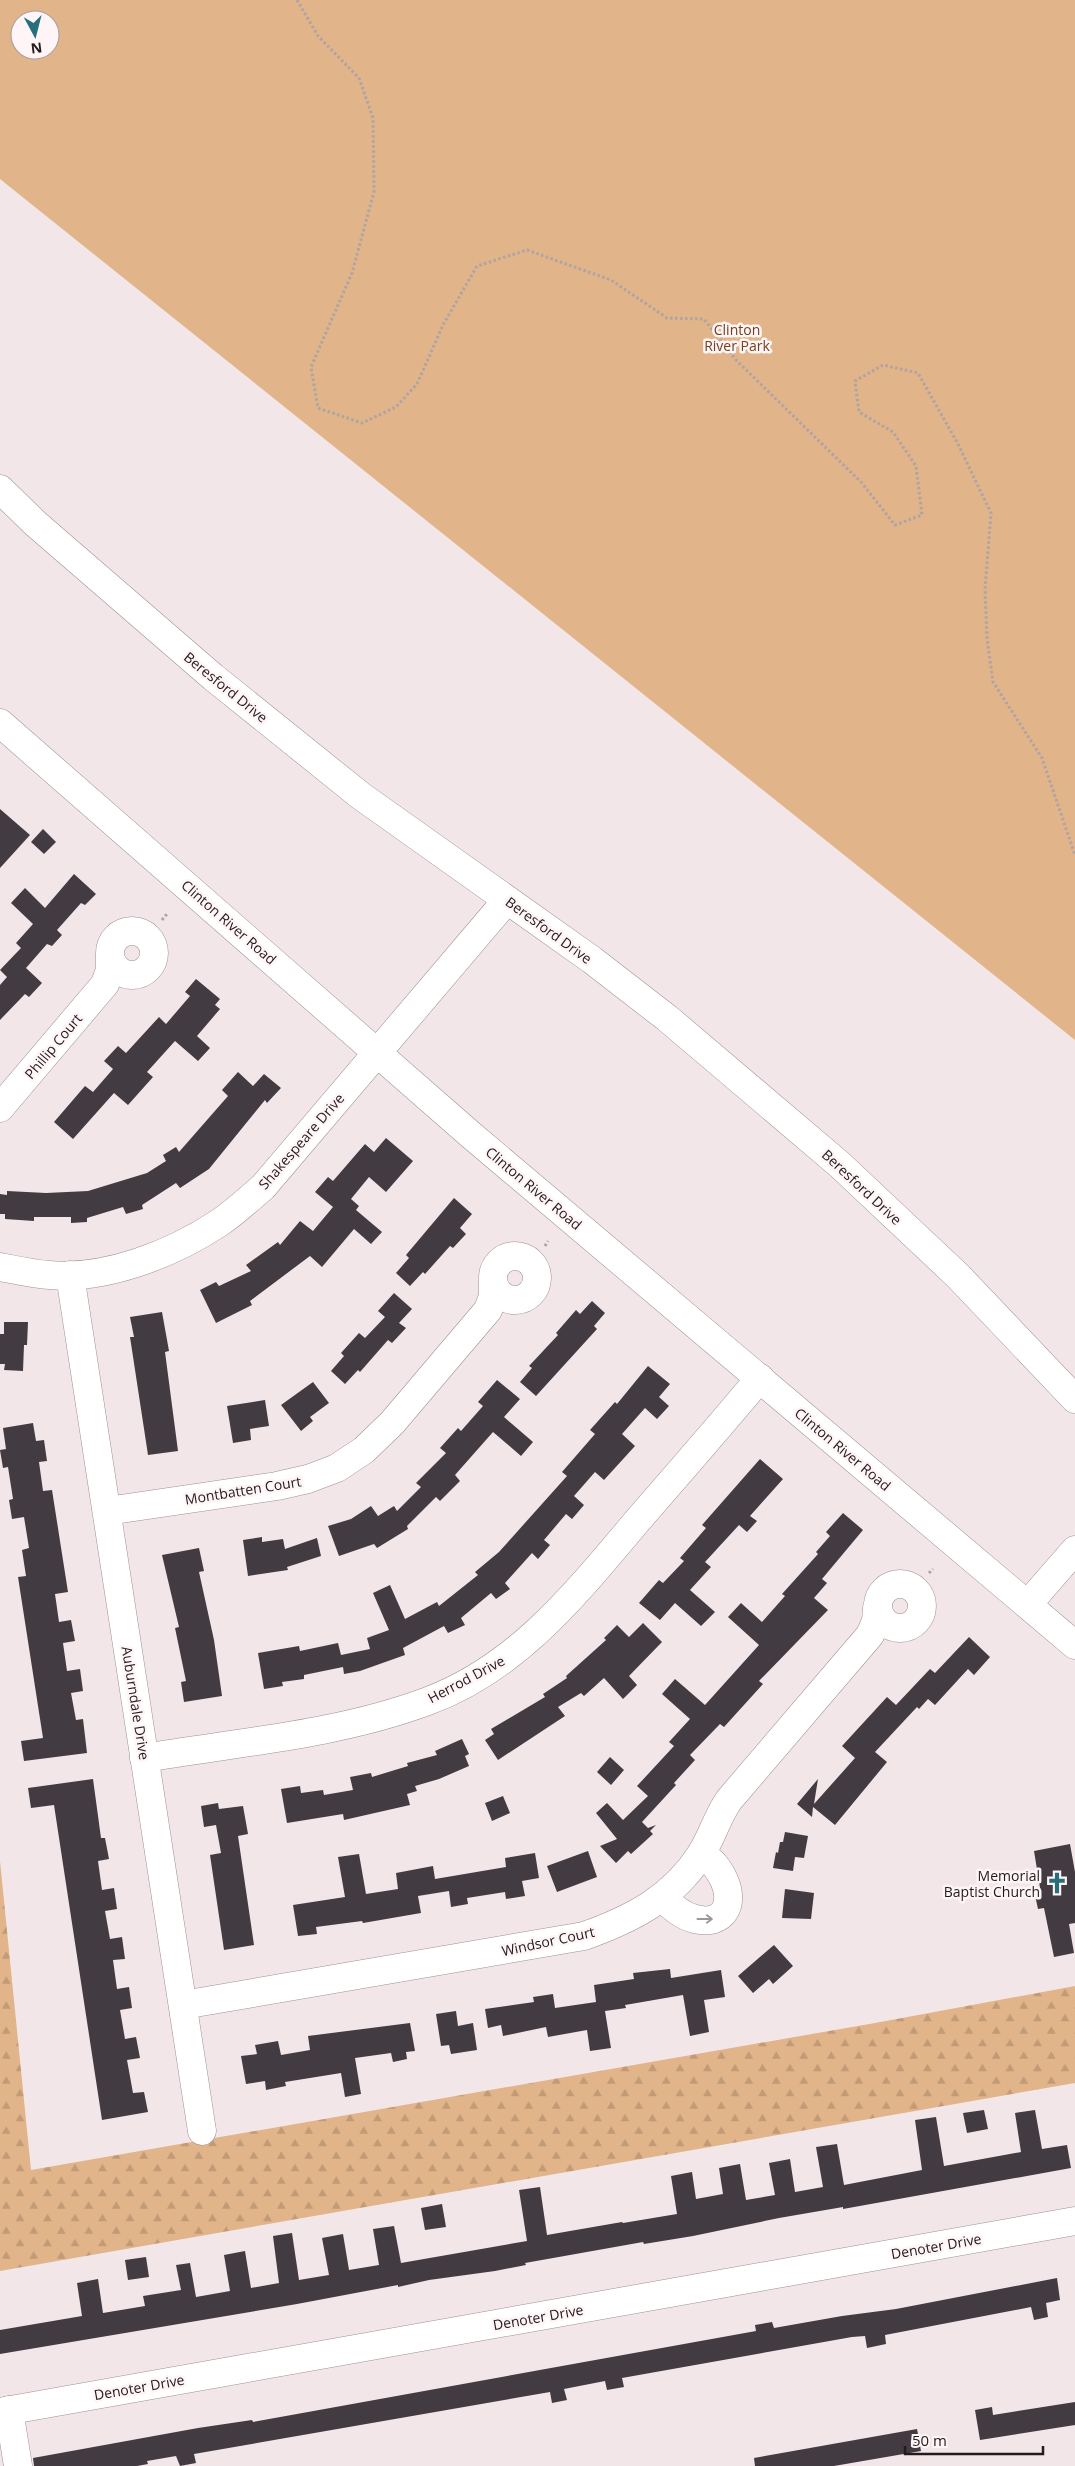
<svg xmlns="http://www.w3.org/2000/svg" width="1075" height="2466" viewBox="0 0 1075 2466" font-family="'Open Sans',sans-serif">
<style>
.forest{fill:url(#forest-firs)}
.green{fill:#e1b48a;fill-rule:evenodd}
.building{fill:#433b42}
.lines{fill:none;stroke-linecap:round;stroke-linejoin:round}
.minor-casing{stroke:#9d9193;stroke-width:29}
.path{stroke:#aea3a5;stroke-width:3;stroke-dasharray:2.5 2.5;stroke-linecap:butt}
.minor{stroke:#fff;stroke-width:28}
.oneway{stroke:#9b9899}
.labels{text-anchor:middle;dominant-baseline:central;stroke-width:5;stroke-linejoin:round;paint-order:stroke}
.park-label{font-size:14px;fill:#6c451d;stroke:#fff4f6}
.street-label{font-size:14px;fill:#201b1c;stroke:#fff4f6}
.poi-label{font-size:14px;fill:#201b1c;stroke:#fff4f6;text-anchor:end}
</style>
<defs>
<pattern id="forest-firs" width="22" height="20" patternUnits="userSpaceOnUse" patternTransform="scale(1.25)"><rect width="22" height="20" fill="#e1b48a"/><path d="M5 1l3.5 6h-7zM16 11l3.5 6h-7z" fill="#c19a76"/></pattern>
</defs>
<rect width="100%" height="100%" fill="#f3e6e8"/>
<path class="forest" d="M0,1861L31,2170L875,2023L1075,1986V2083L0,2271Z"/>
<path class="green" d="M0,0H1075V1040L0,179ZM20,20H50V50H20Z"/>
<g class="building">
<path d="M0,809L30,835L0,868Z"/>
<path d="M43,829L56,842L44,854L31,842Z"/>
<path d="M74,874L96,894L85,905L81,903L57,930L62,935L52,946L47,944L26,968L42,983L29,997L25,994L0,1020V985L7,977L0,970L21,948L16,943L33,924L11,903L25,888L45,908Z"/>
<path d="M196,979L220,999L215,1005L220,1009L197,1036L210,1048L198,1061L175,1041L147,1072L153,1077L128,1105L114,1093L73,1139L54,1122L85,1086L93,1092L113,1069L104,1061L118,1046L126,1053L159,1017L166,1024L190,996L185,992Z"/>
<path d="M238,1072L253,1086L264,1074L281,1088L267,1103L265,1100L209,1169L180,1188L176,1183L142,1205L143,1209L126,1214L123,1207L87,1218V1222L71,1223V1217H34V1221L5,1219V1214H0V1194L7,1195V1191L46,1193L88,1191L147,1173L166,1161L163,1155L176,1147L179,1152L228,1096L222,1090Z"/>
<path d="M386,1138L413,1161L386,1192L369,1177L351,1199L359,1206L356,1210L382,1232L371,1244L354,1229L322,1267L310,1256L250,1301L252,1305L216,1323L200,1290L216,1282L219,1286L251,1271L246,1265L278,1242L280,1245L300,1221L313,1231L333,1207L315,1192L328,1177L333,1181L365,1144L374,1152Z"/>
<path d="M454,1198L472,1214L460,1228L466,1234L453,1248L450,1246L425,1274L423,1272L410,1286L396,1273L409,1258L406,1255Z"/>
<path d="M394,1293L412,1309L399,1323L406,1328L392,1343L388,1340L360,1372L358,1370L345,1384L331,1371L344,1356L341,1353L359,1333L365,1338L385,1317L378,1311Z"/>
<path d="M592,1301L605,1313L594,1326L597,1329L536,1396L520,1382L532,1368L529,1366L558,1335L556,1333L576,1310L580,1314Z"/>
<path d="M162,1312L169,1351L165,1352L178,1451L148,1455L130,1337H134L130,1317Z"/>
<path d="M4,1322H28L27,1345H24L23,1371L4,1370L5,1364H0V1334H4Z"/>
<path d="M648,1366L670,1384L659,1397L669,1406L657,1419L645,1408L622,1434L635,1446L604,1480L595,1472L574,1496L584,1505L572,1519L566,1514L544,1540L550,1545L538,1559L532,1553L505,1583L510,1589L496,1599L491,1593L461,1618L465,1625L448,1633L444,1626L403,1648L405,1655L360,1671L344,1674L343,1667L304,1675V1679L282,1682L283,1686L264,1689L258,1653L299,1646L300,1651L338,1643L341,1655L370,1649L367,1638L389,1630L373,1593L390,1585L405,1619L437,1602L439,1606L478,1575L475,1572L499,1552L567,1476L562,1472L595,1434L590,1430L615,1402L617,1404Z"/>
<path d="M497,1380L520,1399L504,1417L533,1442L521,1456L493,1432L455,1475L460,1481L440,1501L436,1497L407,1526L408,1529L377,1548L374,1544L339,1556L328,1526L351,1519L371,1506L378,1516L394,1506L397,1511L421,1487L416,1483L446,1453L440,1448L458,1428L461,1431L483,1406L478,1402Z"/>
<path d="M313,1382L329,1403L310,1417L313,1421L301,1431L281,1405Z"/>
<path d="M265,1400L269,1426L250,1429L251,1440L233,1443L227,1406Z"/>
<path d="M33,1423L36,1441L44,1440L47,1461L39,1462L43,1491L52,1490L68,1592L55,1594L59,1622L71,1620L75,1641L63,1643L67,1671L80,1669L83,1691L71,1693L76,1720L83,1719L87,1753L24,1761L21,1741L43,1738L18,1577L26,1576L22,1550L29,1548L24,1517L12,1519L9,1500L13,1499L8,1467L3,1468L0,1450L6,1449L3,1428Z"/>
<path d="M760,1459L783,1479L750,1516L757,1521L747,1532L739,1525L705,1562L711,1567L690,1590L715,1612L701,1626L675,1603L660,1620L639,1603L659,1580L663,1583L684,1561L680,1558L706,1528L702,1525Z"/>
<path d="M843,1513L863,1530L822,1579L827,1583L814,1598L828,1610L759,1681L763,1684L724,1727L720,1724L690,1755L695,1760L674,1783L676,1785L642,1822L648,1828L656,1825L650,1831L653,1834L631,1854L628,1851L616,1863L600,1846L617,1839L596,1813L607,1803L623,1820L648,1796L637,1786L674,1746L669,1742L690,1719L662,1694L675,1679L705,1705L759,1645L728,1617L741,1603L762,1622L785,1596L782,1594L818,1554L816,1552L830,1536L826,1532Z"/>
<path d="M262,1537V1542L283,1539L285,1549L317,1538L321,1556L287,1567L288,1570L248,1576L243,1540Z"/>
<path d="M199,1548L204,1571L199,1572L214,1640L222,1696L184,1702L181,1682L186,1681L175,1628L179,1627L162,1555Z"/>
<path d="M643,1623L662,1642L629,1676L637,1685L623,1699L604,1678L584,1696L581,1693L558,1707L565,1716L498,1760L485,1740L494,1734L491,1729L545,1697L543,1694L567,1678L566,1676L606,1640L604,1638L617,1625L629,1637Z"/>
<path d="M969,1637L990,1657L974,1675L968,1669L935,1705L928,1699L919,1709L917,1707L875,1752L887,1762L835,1825L813,1807L812,1817L797,1804L818,1779L814,1804L855,1758L842,1746L887,1697L896,1705L930,1669L935,1673Z"/>
<path d="M462,1739L469,1754L465,1756L469,1766L439,1779L415,1786L417,1791L407,1794L410,1805L344,1820L343,1814L287,1823L281,1789L300,1786L301,1793L323,1790L324,1795L353,1790L350,1777L371,1773L372,1777L408,1766L407,1763L437,1755L435,1751Z"/>
<path d="M610,1757L624,1770L611,1785L597,1772Z"/>
<path d="M93,1779L101,1838H105L109,1859L98,1861L102,1890L114,1888L117,1909L105,1911L110,1939L122,1937L125,1959L113,1960L117,1989L129,1987L132,2008L120,2010L125,2039L136,2037L140,2058L127,2060L133,2093L144,2092L148,2112L102,2120L54,1805L31,1808L28,1788Z"/>
<path d="M503,1796L510,1813L492,1821L485,1803Z"/>
<path d="M218,1803L219,1809L243,1806L248,1834L238,1836L254,1945L224,1950L210,1855L221,1853L216,1825L204,1827L201,1806Z"/>
<path d="M785,1832L808,1836L804,1858L795,1857L793,1871L773,1868L776,1852L778,1853L780,1842H783Z"/>
<path d="M1070,1844L1075,1872V1923L1069,1924L1074,1953L1054,1957L1044,1908L1038,1909L1035,1895L1041,1894L1034,1851Z"/>
<path d="M588,1851L597,1877L557,1892L547,1866Z"/>
<path d="M535,1853L539,1878L522,1881L525,1896L506,1899L505,1892L467,1898L468,1904L451,1907L449,1891L418,1896L421,1913L363,1923L362,1921L316,1927L317,1934L298,1936L293,1905L345,1897L338,1857L359,1854L366,1894L398,1889L396,1873L433,1866L435,1879L506,1867L505,1858Z"/>
<path d="M785,1889L814,1893L811,1919L782,1918Z"/>
<path d="M774,1945L793,1966L773,1984L769,1979L753,1993L738,1976Z"/>
<path d="M670,1969L671,1978L721,1970L725,1997L704,2000L709,2032L690,2036L683,1995L625,2005L626,2008L605,2011L611,2048L590,2051L587,2030L548,2037L546,2027L503,2036L501,2025L488,2028L485,2009L534,2002L533,1997L553,1994L555,2008L596,2002L594,1985L634,1979L633,1973Z"/>
<path d="M456,2011L458,2026L473,2023L477,2050L451,2054L449,2045L441,2046L436,2014Z"/>
<path d="M410,2023L415,2051L406,2052L407,2059L393,2062L391,2053L355,2058L361,2094L345,2097L341,2073L285,2082L286,2086L266,2090L265,2081L246,2084L241,2056L257,2054L255,2045L278,2041L281,2055L310,2050L308,2036Z"/>
<path d="M984,2110L988,2129L967,2133L963,2113Z"/>
<path d="M1035,2110L1042,2149L1067,2145L1071,2168L843,2209V2207L779,2218L693,2236L644,2244L643,2242L525,2263L526,2265L495,2271L429,2280L398,2287V2285L297,2304L0,2354V2330L82,2316L77,2283L98,2279L103,2313L145,2306L143,2296L181,2290L176,2265L190,2263L196,2297L230,2291L224,2255L245,2251L251,2288L279,2283L273,2236L292,2233L299,2280L329,2275L322,2238L343,2234L349,2270L379,2265L373,2229L394,2226L401,2263L527,2241L519,2190L540,2187L547,2235L622,2222L623,2223L677,2214L671,2176L692,2172L696,2199L723,2194L719,2168L740,2164L746,2200L775,2195L769,2163L790,2159L795,2192L823,2187L816,2147L837,2144L844,2185L922,2170L915,2120L936,2117L944,2166L1021,2152L1015,2113Z"/>
<path d="M442,2204L446,2227L425,2230L421,2208Z"/>
<path d="M146,2257L149,2277L128,2280L125,2260Z"/>
<path d="M1057,2278L1060,2300L1046,2303L1048,2317L1034,2320L1031,2307L885,2335L886,2344L867,2348L865,2336L852,2337L622,2378L624,2387L607,2390L605,2381L564,2389L567,2400L552,2403L550,2392L194,2454L196,2463L180,2466L176,2456L147,2461L148,2464L137,2466H34L33,2458L198,2428L252,2420L253,2422L756,2331L755,2325L772,2322L774,2328L842,2316L896,2309Z"/>
<path d="M1075,2402V2425L980,2440L975,2410L992,2407L993,2415Z"/>
<path d="M917,2429L921,2451L834,2466H755L754,2458Z"/>
</g>
<g class="lines">
<g class="minor-casing">
<g id="minor">
<path d="M0,489L36,524L213,677L361,796L592,960L667,1018L839,1164L958,1276L1075,1399"/>
<path d="M0,723L471,1135L1075,1645"/>
<circle cx="132" cy="953" r="22"/>
<path d="M0,1108L105,984L110,970V957"/>
<circle cx="515" cy="1278" r="22"/>
<path d="M0,1267C16,1270 33,1274 49,1275C106,1280 172,1254 219,1223C234,1213 249,1199 263,1187L507,900"/>
<path d="M70,1275L202,2131"/>
<path d="M107,1511L277,1486L308,1479L337,1468L364,1450L392,1423L488,1310L493,1296V1283"/>
<circle cx="900" cy="1606" r="22"/>
<path d="M1028,1604L1075,1550"/>
<path d="M144,1758C239,1742 337,1735 428,1701C518,1668 578,1591 638,1520C679,1473 720,1426 760,1378"/>
<path d="M663,1898C672,1907 682,1916 695,1919C724,1926 735,1904 724,1880C718,1868 713,1861 701,1854"/>
<path d="M183,2005L584,1936C632,1919 673,1898 701,1854C712,1837 717,1817 729,1800L870,1635L876,1621L877,1608"/>
<path d="M9,2410L18,2466"/>
<path d="M0,2412L1075,2221"/>
</g>
</g>
<g class="path">
<path d="M297,0L318,36L359,78L373,118L374,192L352,273L311,367L318,408L362,423L396,407L417,384L443,325L477,266L527,250L611,280L667,318L704,319L737,361L861,482L895,525L922,515L916,466L893,432L859,412L855,381L883,365L918,373L958,444L991,513L985,589L987,638L993,682L1042,758L1075,855"/>
<path d="M162,920L167,914"/>
<path d="M545,1246L548,1241"/>
<path d="M929,1573L933,1569"/>
</g>
<use href="#minor" class="minor"/>
</g>
<defs><path id="oneway-shaft" d="M-6 0H5M1.5-3L5.5 0L1.5 3" fill="none" stroke-width="1.6" stroke-linecap="round" stroke-linejoin="round" transform="scale(1.25)"/></defs>
<use class="oneway" href="#oneway-shaft" transform="translate(705 1919)"/>
<defs>
<g id="church-bare" transform="scale(1.725)"><path d="M-1.2-6h2.4v3.5h3.3v2.4h-3.3V6h-2.4V-.1h-3.3v-2.4h3.3Z" fill="#276f7b" stroke="#fff4f6" stroke-width="2.5" paint-order="stroke"/></g>
</defs>
<g fill-rule="evenodd">
<use href="#church-bare" x="1057" y="1883"/>
</g>
<g class="labels">
<g class="park-label">
<text x="737" y="329">Clinton<tspan x="737" dy="16">River Park</tspan></text>
</g>
<g class="street-label">
<text transform="translate(226 687) rotate(39)">Beresford Drive</text>
<text transform="translate(229 922) rotate(41)">Clinton River Road</text>
<text transform="translate(549 930) rotate(36)">Beresford Drive</text>
<text transform="translate(53 1046) rotate(-50)">Phillip Court</text>
<text transform="translate(301 1141) rotate(-49)">Shakespeare Drive</text>
<text transform="translate(862 1187) rotate(43)">Beresford Drive</text>
<text transform="translate(534 1188) rotate(40)">Clinton River Road</text>
<text transform="translate(843 1449) rotate(40)">Clinton River Road</text>
<text transform="translate(243 1490) rotate(-9)">Montbatten Court</text>
<text transform="translate(466 1679) rotate(-28)">Herrod Drive</text>
<text transform="translate(136 1703) rotate(81)">Auburndale Drive</text>
<text transform="translate(548 1941) rotate(-12)">Windsor Court</text>
<text transform="translate(936 2246) rotate(-10)">Denoter Drive</text>
<text transform="translate(538 2317) rotate(-10)">Denoter Drive</text>
<text transform="translate(139 2387) rotate(-10)">Denoter Drive</text>
</g>
<g class="poi-label">
<text x="1040" y="1875">Memorial<tspan x="1040" dy="16">Baptist Church</tspan></text>
</g>
</g>
<g transform="translate(35 35) rotate(173)"><circle r="24" fill="#fff4f6" stroke="#a69d9f"/>
<path d="M0-4L9 19L0 12L-9 19Z" fill="#276f7b"/>
<text y="-8" font-size="14" font-weight="bold" text-anchor="middle" fill="#201b1c">N</text>
</g>
<path d="M905 2446v8h138v-8" fill="none" stroke="#201b1c" stroke-width="2.5"/>
<text x="912" y="2446" font-size="15" fill="#201b1c" stroke="#fff4f6" stroke-width="4" paint-order="stroke">50 m</text>
</svg>
